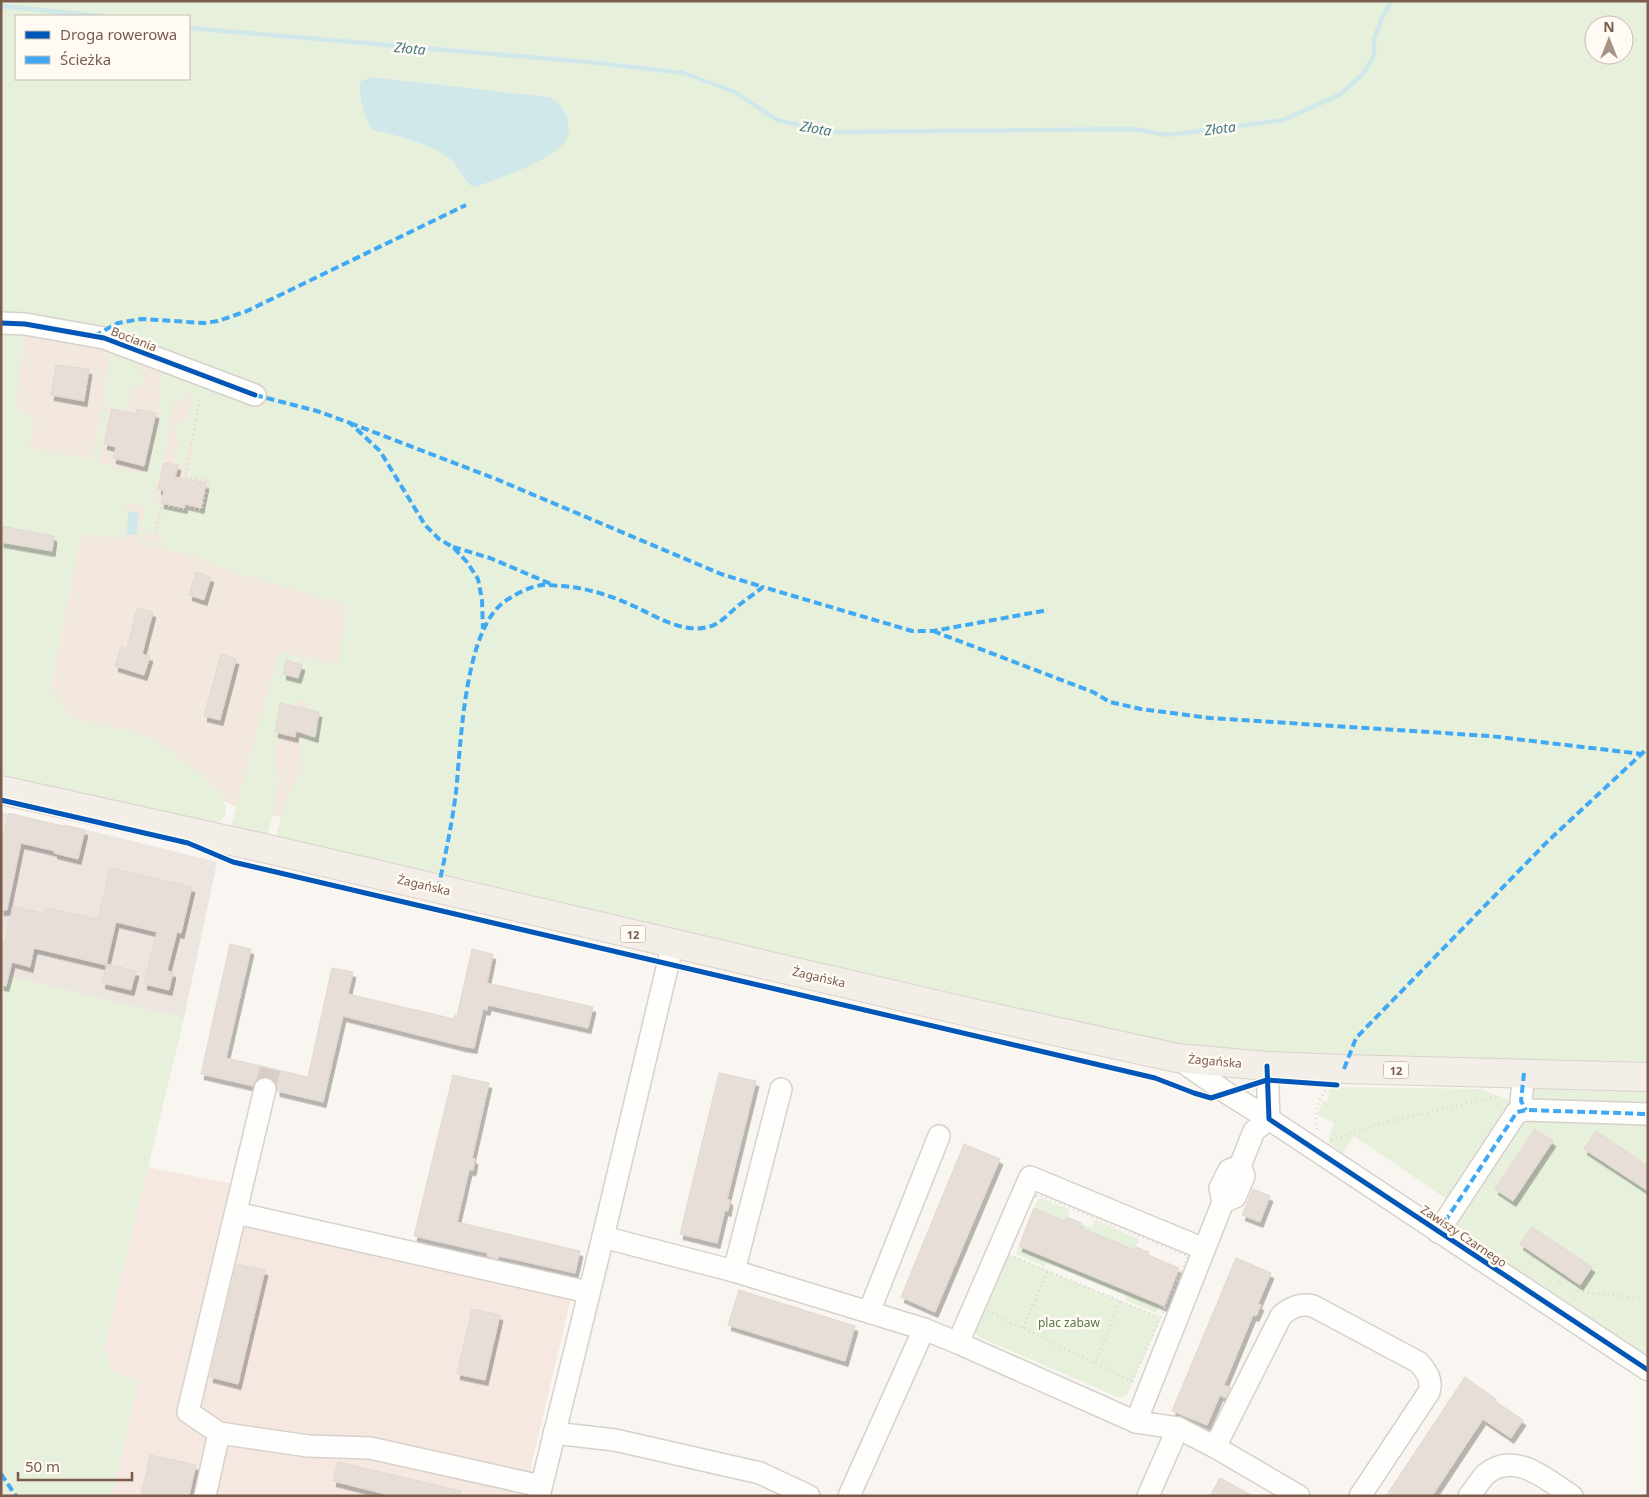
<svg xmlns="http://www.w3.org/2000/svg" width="1649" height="1497" viewBox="0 0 1649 1497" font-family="'Noto Sans',sans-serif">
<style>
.residential{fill:#f2e8de}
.commercial{fill:#f6e8e1}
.industrial{fill:#ede5e0}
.green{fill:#e7f0db;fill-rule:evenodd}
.water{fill:#d0e8ea}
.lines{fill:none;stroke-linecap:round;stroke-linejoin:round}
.stream{stroke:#d0e8ea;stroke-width:4.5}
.building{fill:#e6ded7;stroke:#e2d8d2;filter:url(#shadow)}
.minor-tunnel{stroke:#d9cfc7;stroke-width:21;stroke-dasharray:21 11;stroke-linecap:butt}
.minor-casing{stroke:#d7d1cb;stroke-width:24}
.major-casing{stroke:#dad1cc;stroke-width:30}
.path{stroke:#dcd5d0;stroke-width:2.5;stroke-dasharray:1 4;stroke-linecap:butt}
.minor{stroke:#fefefd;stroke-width:21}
.major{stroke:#f3eee8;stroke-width:28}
.quiet{stroke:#3fa9f5;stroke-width:4;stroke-dasharray:8 4;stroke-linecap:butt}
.cycleway-casing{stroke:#fffaf3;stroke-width:8}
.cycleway{stroke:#0057b8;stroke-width:5}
.labels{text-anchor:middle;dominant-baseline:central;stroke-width:5;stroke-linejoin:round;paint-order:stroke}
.shield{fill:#fffaf3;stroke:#a28b7f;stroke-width:1}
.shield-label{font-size:11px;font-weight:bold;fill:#7a5c4d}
.street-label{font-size:12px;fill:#7a5c4d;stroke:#fffaf3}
.park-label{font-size:12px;fill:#537a41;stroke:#fffaf3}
.water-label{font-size:14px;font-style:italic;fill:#437c86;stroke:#fffaf3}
</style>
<defs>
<filter id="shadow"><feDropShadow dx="3" dy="5.5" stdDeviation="0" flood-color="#0004"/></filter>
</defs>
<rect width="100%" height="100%" fill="#f9f5f0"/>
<path class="residential" d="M25,324L243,391L348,605L315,825L237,807L44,720L81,533L11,446Z"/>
<path class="commercial" d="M148,1167L233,1184L225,1222L571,1298L524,1496H112L139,1381L111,1371L105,1345Z"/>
<path class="industrial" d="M1,812L96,832L217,862L184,1018L1,975Z"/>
<g class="green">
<path d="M1,1H1391L1381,17L1373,38V55L1362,73L1338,94L1282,118L1167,133L1136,127L829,130L778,118L736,90L686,71L615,62L189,27V16H110L1,6Z"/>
<path d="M1394,1H1648V1063L1337,1057L1220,1051L1166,1044L481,883L325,848L275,841C281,816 289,791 303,768L300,750L302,738L305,735L315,737L319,712L309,710L310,703L298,700L297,707L280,704L275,732L279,733L275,753L278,783L273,815L266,839L230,830L279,652L338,665L347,605L205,563V559L137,541L146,507L125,502L123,509L129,511L125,539L81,534L50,689L70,715L81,721L134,732L152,738L182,760L218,790C223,797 227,808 225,817L218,823L187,820L1,774V542L52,550L54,536L1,526V326L24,333L16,407L33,419V429L28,449L93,459L101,410L109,412L98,463L146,474L160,412L157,411L161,392L158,391L161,380L165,376L141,361V357L1,317V7L90,16H16V79H189V30L580,63L683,75L735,94L776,121L829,134L1135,131L1166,137L1284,121L1339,97L1364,75L1375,56L1376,39L1383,19ZM1594,25H1624V55H1594ZM370,77L549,97L561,106L566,112L467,184C465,178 462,171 458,166C439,143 401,138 373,130L370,126L360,86L364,79ZM187,388L192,394L186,420L177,424L175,426V433L180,440L174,462L180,464L179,467L185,468L190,444H193L187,476L210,481L203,511L186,507L185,510L163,506L156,535L163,536L161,544L141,539L143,532L154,534L161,504L152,502L168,440L167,434L173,401L183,402Z"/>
<path d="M111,349C132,359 146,362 142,388L132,386L126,411L102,406Z"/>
<path d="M1,975L184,1018L105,1345L111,1371L139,1381L112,1496H1Z"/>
<path d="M1648,1083V1109L1530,1103L1528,1084Z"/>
<path d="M1334,1087L1480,1089L1517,1103L1451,1202L1354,1136L1340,1157L1337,1155L1340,1151L1329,1143V1137L1334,1123L1317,1115L1323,1101L1327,1102L1330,1095L1326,1093Z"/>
<path d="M1527,1120L1648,1121V1363L1453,1231L1451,1226L1477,1186Z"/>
<path d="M1038,1199H1043L1070,1210L1065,1221L1034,1208Z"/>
<path d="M1095,1220L1139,1239L1135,1250L1079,1227L1081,1223L1092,1228Z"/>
<path d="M1019,1246L1160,1304L1156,1313L1126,1300L1124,1295L1048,1263L1044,1266L1016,1254Z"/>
<path d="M1001,1251L1161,1318L1127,1394L1120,1398L981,1338L977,1335L974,1323Z"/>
</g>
<g class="water">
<path d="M370,77L549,97C559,103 568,111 568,124C569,128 569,135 567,139C555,160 497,179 475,187C465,186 460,166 450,159C429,142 399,137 373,130C365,122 357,91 361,81Z"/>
<path d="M129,511L139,513L136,535L126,534Z"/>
</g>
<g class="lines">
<g class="stream">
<path d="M1,6L100,16"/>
<path d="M189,28L599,63L684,73L735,92L777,120L829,132L1135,129L1167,135L1283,120L1339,95L1363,74L1374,55V39L1382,18L1392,1"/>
</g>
</g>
<g class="building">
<path d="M56,365L89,369L84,401L51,395Z"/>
<path d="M112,409L136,414L137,409L156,413L144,466L113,458L116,447L104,444Z"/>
<path d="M164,463L178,465L175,477L206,483L201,508L185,504L184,508L161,503L164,491L158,489Z"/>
<path d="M1,526L54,536L52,551L1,542Z"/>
<path d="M196,572L211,577L204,600L189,595Z"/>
<path d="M137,608L153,612L142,654L150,656L144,675L115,666L121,647L127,649Z"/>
<path d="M221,654L236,659L220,720L204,716Z"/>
<path d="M286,660L302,665L298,678L283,674Z"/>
<path d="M280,703L319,712L315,737L296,731L295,737L275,732Z"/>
<path d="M9,813L64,827V825L85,830L78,859L54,853L55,851L21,843L7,910H1V844Z"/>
<path d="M110,868L192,887L181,933L177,932L167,971L173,972L169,990L144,984L157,932L116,922L106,965L34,948L30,967L12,962L6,986L1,985V940L5,941L13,906L45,914L46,908L98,919Z"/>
<path d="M230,944L251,949L226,1058L308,1077L332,968L353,972L348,994L454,1019L455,1015L457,1016L472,949L493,954L487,983L593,1007L588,1028L488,1005L487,1010L483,1009L474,1048L462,1046L343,1016L323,1102L277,1091V1086L274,1080L267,1077H262L256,1080L253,1086L201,1074Z"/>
<path d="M107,964L136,971L131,990L102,983Z"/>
<path d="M719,1073L756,1081L727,1199L730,1200L728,1211L725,1210L717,1243L680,1234Z"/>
<path d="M453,1075L489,1083L472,1158L475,1159L473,1170H469L457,1222L580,1251L575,1273L499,1256L498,1259L487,1256L488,1253L414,1236Z"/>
<path d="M1535,1129L1553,1141L1513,1201L1495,1189Z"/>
<path d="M1596,1131L1648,1166V1191L1584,1149Z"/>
<path d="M964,1144L1000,1159L935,1312L901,1297Z"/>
<path d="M1253,1189L1270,1196L1260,1222L1242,1215Z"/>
<path d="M1034,1208L1065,1221L1067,1217L1081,1223L1079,1227L1135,1250L1136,1247L1149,1252L1148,1255L1179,1268L1164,1306L1019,1246Z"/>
<path d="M1532,1227L1592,1267L1580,1285L1520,1244Z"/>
<path d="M1236,1258L1271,1273L1258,1304L1261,1305L1256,1316L1253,1315L1224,1385L1231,1388L1226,1398L1220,1395L1207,1425L1172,1411Z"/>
<path d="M237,1264L265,1270L238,1384L210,1377Z"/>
<path d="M739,1290L855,1326L845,1361L728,1325Z"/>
<path d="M472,1309L500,1315L485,1380L457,1374Z"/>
<path d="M1465,1377L1496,1399L1495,1401L1523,1420L1511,1438L1483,1419L1432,1496H1386Z"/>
<path d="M150,1455L196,1465L189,1496H141Z"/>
<path d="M338,1462L461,1491L460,1496H393L333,1481Z"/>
<path d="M1220,1478L1253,1496H1210Z"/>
</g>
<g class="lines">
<path class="minor-tunnel" d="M265,1089L270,1069"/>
<g class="minor-casing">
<g id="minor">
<path d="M1,323L25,324L104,338L255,395"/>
<path d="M1177,1058L1227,1093L1269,1119L1254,1131L1240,1166L1244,1176L1235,1197L1223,1202"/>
<path d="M1267,1066L1269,1119L1648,1370"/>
<path d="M1524,1073L1521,1101L1526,1110"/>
<path d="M265,1089L188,1412L219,1433L308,1446L370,1448L541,1486"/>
<path d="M236,1213L588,1292"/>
<path d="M1438,1232L1517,1112L1526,1110L1648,1114"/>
<path d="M603,1237L734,1271L924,1329L958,1343"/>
<path d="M1204,1249L1030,1177L958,1343L1136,1422L1178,1428L1215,1447L1299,1496"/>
<path d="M734,1271L781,1089"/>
<path d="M869,1312L939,1136"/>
<path d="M1136,1422L1223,1202L1220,1188L1229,1170L1240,1166"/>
<path d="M554,1433L615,1440L760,1473L809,1496"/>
<path d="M1215,1447L1281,1316C1289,1308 1301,1303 1313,1306L1418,1362C1426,1370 1433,1380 1429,1392L1360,1496"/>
<path d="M205,1496L219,1433"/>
<path d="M539,1496L603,1237L673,943"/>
<path d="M849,1496L924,1329"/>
<path d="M1148,1496L1178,1428"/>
<path d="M1469,1496C1475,1489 1480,1480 1486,1474C1515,1450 1547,1480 1572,1496"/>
</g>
</g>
<g class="major-casing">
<path id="major" d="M1,790L268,849L968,1012L1177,1058L1267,1066L1344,1069L1648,1077"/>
</g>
<g class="path">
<path d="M155,533L162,505L185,510L186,506L202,510L209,481L185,477L200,399"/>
<path d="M1317,1129C1314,1115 1316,1101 1326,1090"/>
<path d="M1331,1140L1378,1124L1500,1096"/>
<path d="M1036,1196H1042L1188,1256L1132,1381L983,1309L1028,1204Z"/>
<path d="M1015,1257L1158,1317"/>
<path d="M1530,1263L1534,1256"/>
<path d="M1559,1282L1564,1276"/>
<path d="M1573,1291L1647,1299"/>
<path d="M1023,1328L1048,1270"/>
<path d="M1095,1363L1120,1301"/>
</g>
<use href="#minor" class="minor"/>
<use href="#major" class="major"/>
<g class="quiet">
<path d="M94,336L118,323L141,319L204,323L218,321L247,311L466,205"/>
<path d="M255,395L317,411L350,423L380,451L425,525L439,539L453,547L467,562L478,579L482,600L483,629"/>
<path d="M350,423L496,479L721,574L763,587"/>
<path d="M453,547L490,558L551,584"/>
<path d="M933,631L1093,692L1110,702L1141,709L1210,718L1490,736L1642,754"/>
<path d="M438,889C445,857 452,824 456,792C461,744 464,631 504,602C515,594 529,587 542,585C548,584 555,586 561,586C589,588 615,597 640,609C660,619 685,633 708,627C721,624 729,613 739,605C747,599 755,593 763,587L912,631H933L1048,610"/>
<path d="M1344,1069L1356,1038L1548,841L1648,748"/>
<path d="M1524,1073L1521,1101L1526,1110"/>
<path d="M1438,1232L1517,1112L1526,1110L1648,1114"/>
<path d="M1,1474L16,1496"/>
</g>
<g class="cycleway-casing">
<g id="cycleway">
<path d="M1,323L25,324L104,338L255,395"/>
<path d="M1,800L188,843L233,862L1155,1078L1194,1093L1211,1098L1267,1080L1337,1085"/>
<path d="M1267,1066L1269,1119L1648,1370"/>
</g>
</g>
<use href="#cycleway" class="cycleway"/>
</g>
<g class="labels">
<g class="shield">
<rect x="620.5" y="925.5" width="25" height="17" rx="4"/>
<rect x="1383.5" y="1061.5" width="25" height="17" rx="4"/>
</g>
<g class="shield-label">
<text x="633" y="934">12</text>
<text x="1396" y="1070">12</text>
</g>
<g class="street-label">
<text transform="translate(134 339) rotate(21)">Bociania</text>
<text transform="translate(424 885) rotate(13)">Żagańska</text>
<text transform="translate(819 977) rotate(13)">Żagańska</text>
<text transform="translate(1215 1061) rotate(5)">Żagańska</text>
<text transform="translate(1464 1236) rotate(34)">Zawiszy Czarnego</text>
</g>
<g class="park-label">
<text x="1069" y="1322">plac zabaw</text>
</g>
<g class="water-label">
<text transform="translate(410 48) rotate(5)">Złota</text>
<text transform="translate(816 128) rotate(10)">Złota</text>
<text transform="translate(1220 128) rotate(-7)">Złota</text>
</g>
</g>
<rect width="1649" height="1497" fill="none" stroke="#7a5c4d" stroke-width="5"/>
<rect x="15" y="15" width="175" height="65" fill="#fffaf3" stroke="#cabbb1"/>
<rect x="25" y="31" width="25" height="8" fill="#0057b8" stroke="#cabbb1"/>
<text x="60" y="40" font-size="15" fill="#7a5c4d">Droga rowerowa</text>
<rect x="25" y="56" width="25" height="8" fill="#3fa9f5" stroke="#cabbb1"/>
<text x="60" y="65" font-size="15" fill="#7a5c4d">Ścieżka</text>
<g transform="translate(1609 40)"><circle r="24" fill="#fffaf3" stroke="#cabbb1"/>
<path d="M0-4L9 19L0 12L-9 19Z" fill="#a69286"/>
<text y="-8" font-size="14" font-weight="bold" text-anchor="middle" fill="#7a5c4d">N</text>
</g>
<path d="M18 1472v8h114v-8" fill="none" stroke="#7a5c4d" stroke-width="2.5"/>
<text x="25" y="1472" font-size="15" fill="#7a5c4d" stroke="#fffaf3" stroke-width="4" paint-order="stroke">50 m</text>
</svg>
